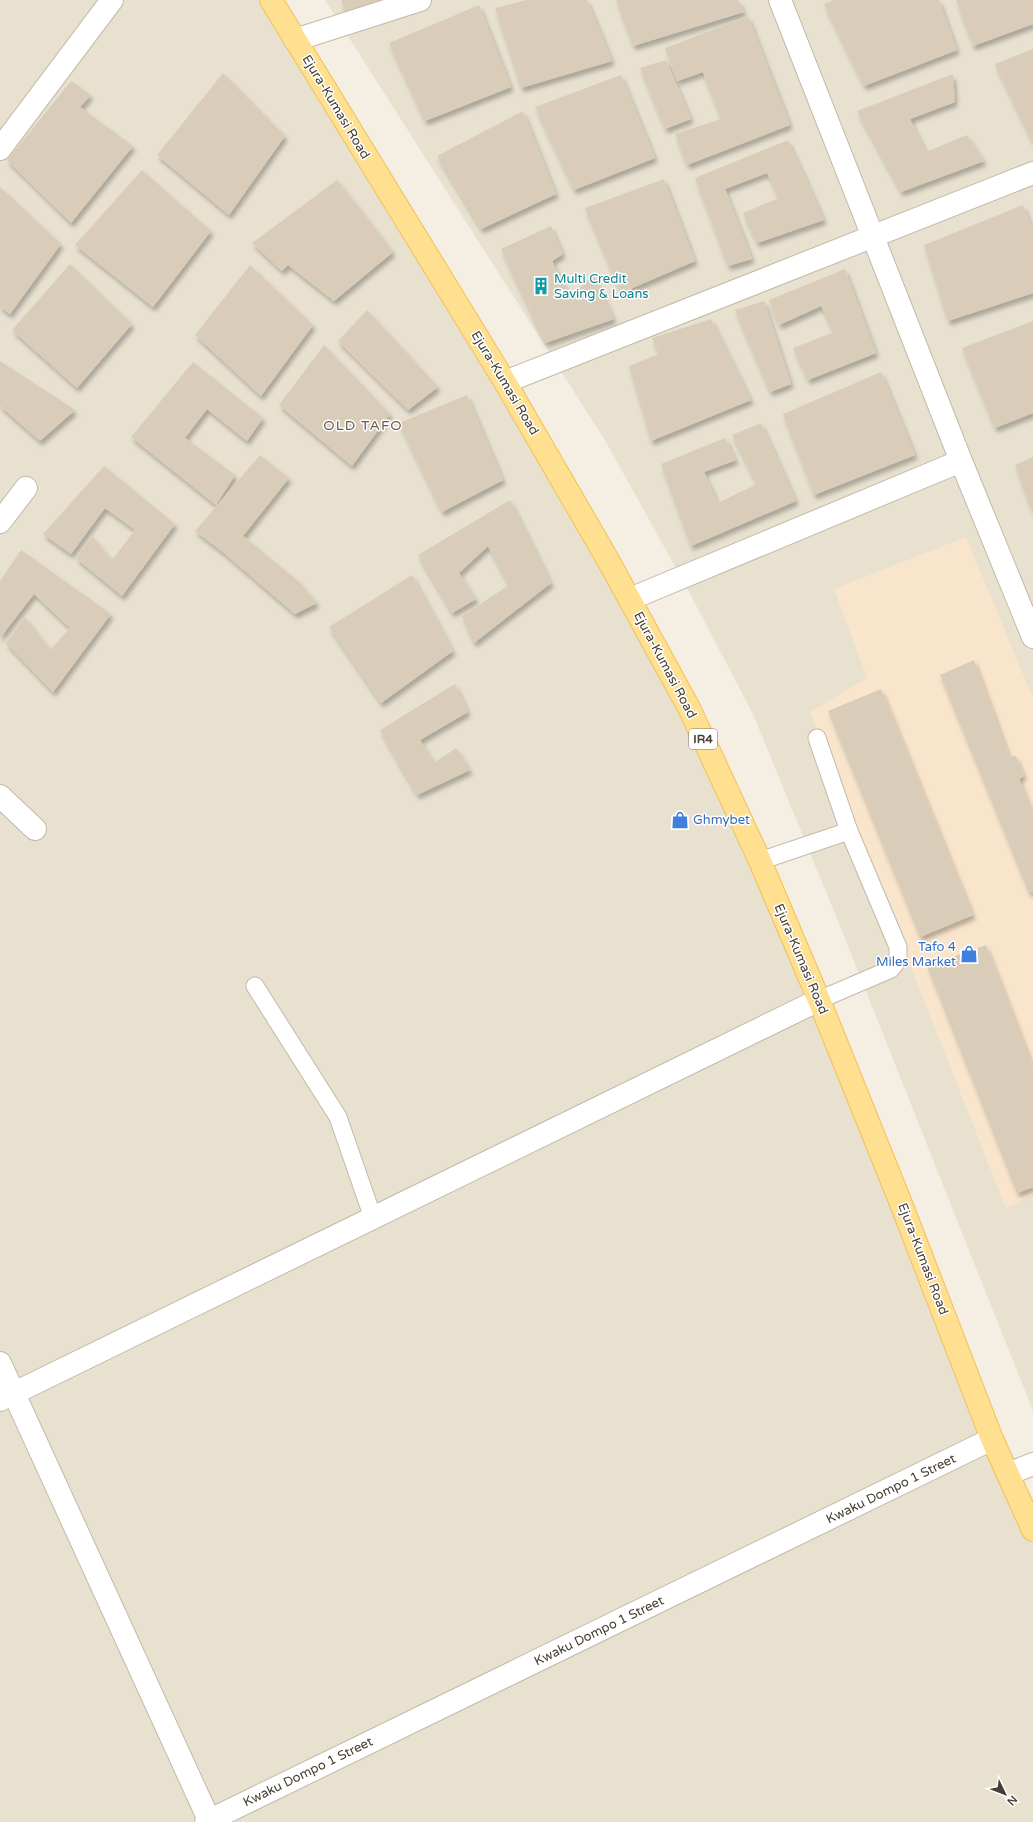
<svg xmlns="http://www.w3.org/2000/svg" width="1033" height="1822" viewBox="0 0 1033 1822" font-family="'Varela Round',sans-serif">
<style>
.residential{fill:#e8e1d0}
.commercial{fill:#f9e5cb}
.building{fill:#d9cdba;filter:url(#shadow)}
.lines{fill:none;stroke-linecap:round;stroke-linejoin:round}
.lane-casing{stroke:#c3b9a7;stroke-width:19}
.street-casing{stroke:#c3b9a7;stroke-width:24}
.primary-casing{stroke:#f1c154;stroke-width:24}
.lane{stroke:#fff;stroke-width:17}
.street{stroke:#fff;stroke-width:22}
.primary{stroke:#ffdf90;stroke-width:22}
.labels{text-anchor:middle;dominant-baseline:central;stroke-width:3;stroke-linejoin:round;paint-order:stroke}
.shield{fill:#fff;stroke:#7e7870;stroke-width:1}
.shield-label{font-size:12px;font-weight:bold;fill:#463e32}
.street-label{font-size:13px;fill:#463e32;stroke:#fff}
.culture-label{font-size:13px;fill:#0d838f;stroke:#fff;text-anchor:start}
.shop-label{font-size:13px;fill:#366cbe;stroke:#fff;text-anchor:start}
.neighbourhood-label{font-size:14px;letter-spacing:1px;fill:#6a5c48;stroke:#fff}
</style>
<defs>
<filter id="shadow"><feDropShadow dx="2.5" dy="4.5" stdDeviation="2" flood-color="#0004"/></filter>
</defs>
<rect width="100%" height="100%" fill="#f4eee3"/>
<g class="residential">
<path d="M0,0H260L655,633L1033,1523V1822H0Z"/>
<path d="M325,0H1033V1411L840,926L753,714L687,588L606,442Z"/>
</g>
<path class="commercial" d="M966,537L1033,698V1195L1006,1208L810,712L867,678L834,589Z"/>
<g class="building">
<path d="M341,0H383L347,16Z"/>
<path d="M526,0H587L612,61L521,88L495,8Z"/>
<path d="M616,0H738L744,12L633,46Z"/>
<path d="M834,0H939L957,50L864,86L824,4Z"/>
<path d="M956,0H1033V24L973,46Z"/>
<path d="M479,5L511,87L425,121L389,43Z"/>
<path d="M748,16L790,125L687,165L675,134L721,119L703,72L677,81L665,48Z"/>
<path d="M1033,49V143L995,64Z"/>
<path d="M666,60L691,119L665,129L640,68Z"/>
<path d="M223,73L285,136L229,215L157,155Z"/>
<path d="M953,74L955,102L910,119L926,152L967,135L984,161L901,192L857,111Z"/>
<path d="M621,75L655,158L574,190L535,107Z"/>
<path d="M71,81L91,95L80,107L133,146L71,223L7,160Z"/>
<path d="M523,111L556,194L481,229L437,156Z"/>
<path d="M788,140L824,220L757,243L743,213L779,198L767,173L725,189L752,259L728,266L695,178Z"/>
<path d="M142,170L211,231L153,307L75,245Z"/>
<path d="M664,179L695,261L621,293L585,208Z"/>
<path d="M337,180L393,252L334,301L288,265L282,271L252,243Z"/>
<path d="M0,187L61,244L10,314L0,307Z"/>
<path d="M1023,205L1033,230V293L948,321L924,245Z"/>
<path d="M551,226L563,254L552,261L570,297L593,275L614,319L545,343L501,249Z"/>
<path d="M70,264L132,324L77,388L12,330Z"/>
<path d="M250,265L313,325L261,396L195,335Z"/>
<path d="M845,269L876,353L808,380L793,348L834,332L821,306L779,325L769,300Z"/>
<path d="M764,301L791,384L770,392L735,310Z"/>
<path d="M367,310L438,387L408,410L338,341Z"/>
<path d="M711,319L751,400L651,441L629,366L659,354L652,338Z"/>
<path d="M1033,321V413L995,428L962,348Z"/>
<path d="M324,345L390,414L352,466L279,405Z"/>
<path d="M0,361L75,410L40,441L0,406Z"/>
<path d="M193,362L263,418L247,441L207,409L185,438L235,475L216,505L131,437Z"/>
<path d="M881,372L915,455L814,495L783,414Z"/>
<path d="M467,395L503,480L442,512L399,423Z"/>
<path d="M761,423L796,501L691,546L661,464L725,438L736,460L704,472L718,503L757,484L732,435Z"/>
<path d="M260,455L289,478L243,536L298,581L317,603L295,614L224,553L195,531Z"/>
<path d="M1033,457V514L1015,465Z"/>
<path d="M104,466L175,524L122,596L76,558L92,536L112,560L135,530L105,508L71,554L43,534Z"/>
<path d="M510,500L551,583L474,643L462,616L509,585L488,546L459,573L476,599L452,613L418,555Z"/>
<path d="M21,550L111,614L53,692L6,643L25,617L50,650L70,628L34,594L0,638V581Z"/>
<path d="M412,575L453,651L381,703L329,627Z"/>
<path d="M974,660L1009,756H1016L1024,776L1019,779L1033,814V891L1029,893L940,675Z"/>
<path d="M455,684L468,712L420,740L434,763L456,748L470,770L417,795L380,730Z"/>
<path d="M881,689L973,915L920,937L828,711Z"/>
<path d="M986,945L1033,1067V1187L1017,1193L927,966Z"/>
</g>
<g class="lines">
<g class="lane-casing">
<g id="lane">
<path d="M817,738L849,831L898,947V960L891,969L819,1000"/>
<path d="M760,861L849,831"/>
<path d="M255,986L338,1117L373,1218"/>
</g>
</g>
<g class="street-casing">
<g id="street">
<path d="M780,0L961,461L1033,637"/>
<path d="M295,40L420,0"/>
<path d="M0,149L112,0"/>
<path d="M505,382L1033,173"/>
<path d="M0,522L26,488"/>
<path d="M630,599L961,461"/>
<path d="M0,796L35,829"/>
<path d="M0,1363L210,1822"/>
<path d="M0,1400L819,1000"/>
<path d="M1008,1474L1033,1464"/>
<path d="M206,1822L992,1439"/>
</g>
</g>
<g class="primary-casing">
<path id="primary" d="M271,0L505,382L608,560L689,708L760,861L819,1000L900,1201L992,1439L1033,1530"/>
</g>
<use href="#lane" class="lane"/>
<use href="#street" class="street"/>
<use href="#primary" class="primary"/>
</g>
<defs>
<g id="building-bare" transform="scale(1.38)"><path d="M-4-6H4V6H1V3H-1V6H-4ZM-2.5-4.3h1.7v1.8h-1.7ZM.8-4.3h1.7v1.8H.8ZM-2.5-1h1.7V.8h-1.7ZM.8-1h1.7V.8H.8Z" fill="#0f9aa8" stroke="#fff" stroke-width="2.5" paint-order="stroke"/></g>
<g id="shop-bare" transform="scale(1.38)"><path d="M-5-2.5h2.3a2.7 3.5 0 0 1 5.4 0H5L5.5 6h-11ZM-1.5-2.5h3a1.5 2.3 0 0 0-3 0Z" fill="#3f7fe0" stroke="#fff" stroke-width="2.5" paint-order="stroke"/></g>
</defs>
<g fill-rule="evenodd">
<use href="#building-bare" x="541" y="286"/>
<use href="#shop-bare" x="680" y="820"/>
<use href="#shop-bare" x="969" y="954"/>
</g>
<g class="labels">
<rect class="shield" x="689" y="729" width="28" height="20" rx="3"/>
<g class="shield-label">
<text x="703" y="739">IR4</text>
</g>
<g class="street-label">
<text transform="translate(336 107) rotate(59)">Ejura-Kumasi Road</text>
<text transform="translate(505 383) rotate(59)">Ejura-Kumasi Road</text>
<text transform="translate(665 665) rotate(62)">Ejura-Kumasi Road</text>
<text transform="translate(801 959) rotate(67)">Ejura-Kumasi Road</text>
<text transform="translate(923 1259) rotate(69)">Ejura-Kumasi Road</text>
<text transform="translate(891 1489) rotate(-26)">Kwaku Dompo 1 Street</text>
<text transform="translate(599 1631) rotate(-26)">Kwaku Dompo 1 Street</text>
<text transform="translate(308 1772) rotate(-26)">Kwaku Dompo 1 Street</text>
</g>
<g class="culture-label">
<text x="554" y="279">Multi Credit<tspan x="554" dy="15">Saving &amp; Loans</tspan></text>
</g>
<g class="shop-label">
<text x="693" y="820">Ghmybet</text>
<text x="956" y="947" text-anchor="end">Tafo 4<tspan x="956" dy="15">Miles Market</tspan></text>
</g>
<g class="neighbourhood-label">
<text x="363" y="425">OLD TAFO</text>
</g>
</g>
<g transform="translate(1005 1794) rotate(133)" stroke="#ffffff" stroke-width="3" paint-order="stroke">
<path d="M0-3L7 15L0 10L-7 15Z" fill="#463e32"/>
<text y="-6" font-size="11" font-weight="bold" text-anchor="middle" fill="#463e32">N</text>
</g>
</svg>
